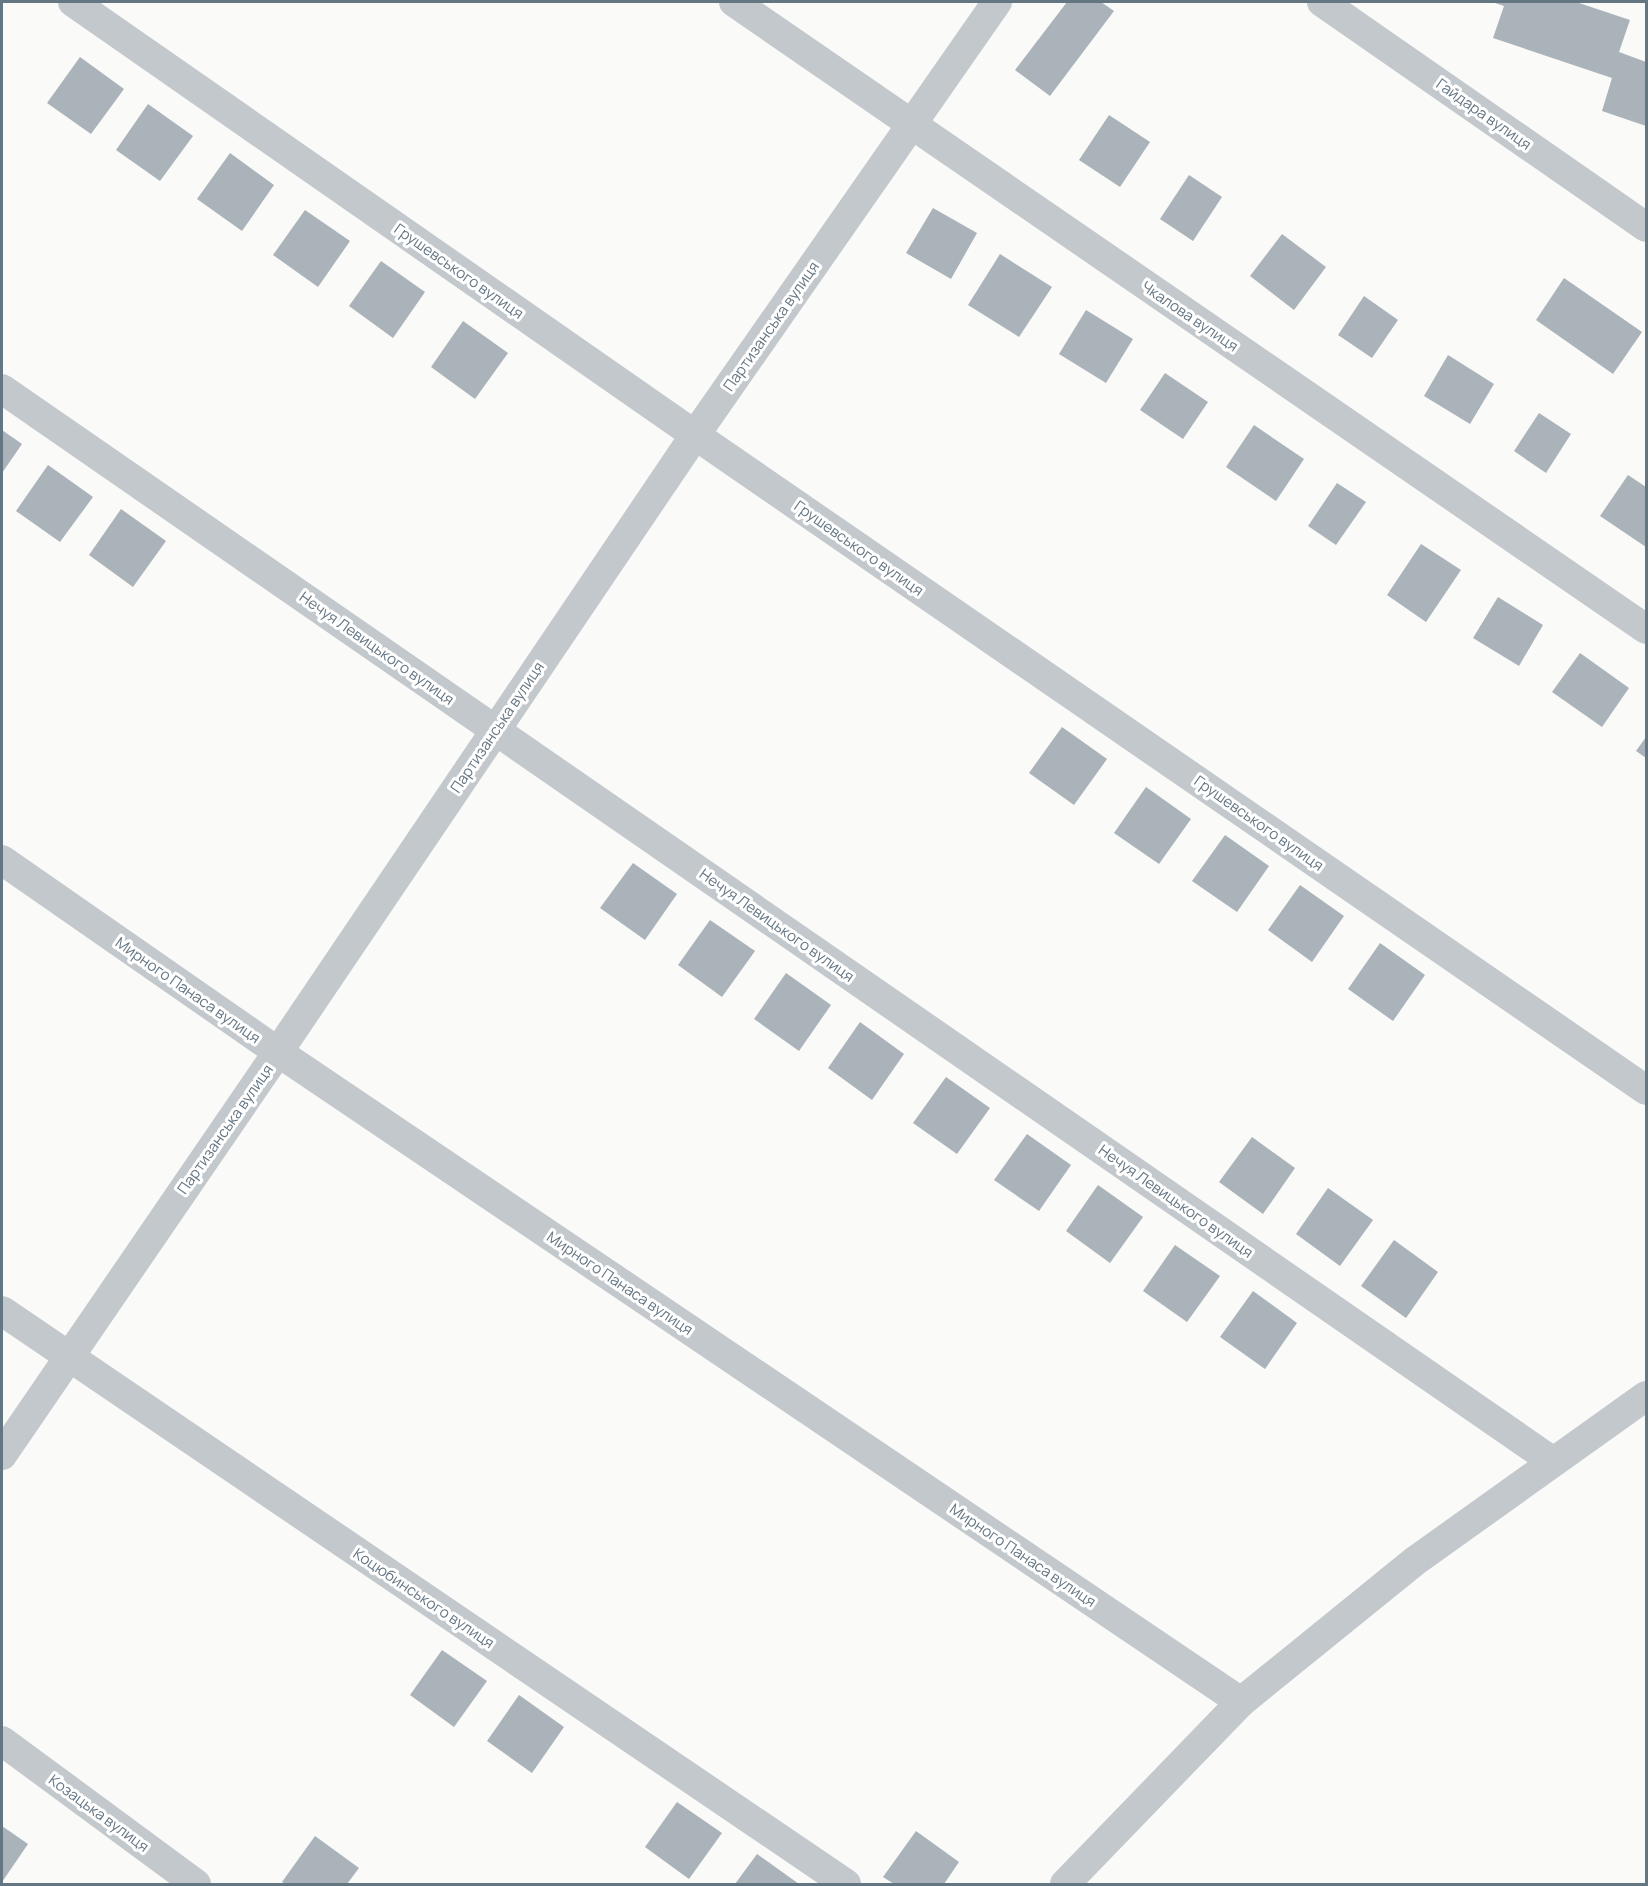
<svg xmlns="http://www.w3.org/2000/svg" width="1648" height="1886" viewBox="0 0 1648 1886" font-family="Manrope,sans-serif">
<style>
.building{fill:#aab3b9}
.lines{fill:none;stroke-linecap:round;stroke-linejoin:round}
.minor{stroke:#c3c8cc;stroke-width:30}
.labels{text-anchor:middle;dominant-baseline:central;stroke-width:6;stroke-linejoin:round;paint-order:stroke}
.street-label{font-size:15px;fill:#657683;stroke:#fff}
</style>
<rect width="100%" height="100%" fill="#fafaf8"/>
<g class="building">
<path d="M1067,2H1101L1114,11L1050,96L1015,70Z"/>
<path d="M1492,2H1576L1630,20L1619,52L1646,62V126L1602,111L1612,78L1493,38L1504,6Z"/>
<path d="M80,57L124,89L91,134L47,103Z"/>
<path d="M148,104L193,136L160,181L116,150Z"/>
<path d="M1109,115L1150,142L1120,187L1079,160Z"/>
<path d="M230,153L274,185L242,231L197,199Z"/>
<path d="M1189,175L1222,197L1193,241L1160,219Z"/>
<path d="M933,208L977,233L951,279L906,253Z"/>
<path d="M305,210L350,241L318,287L273,255Z"/>
<path d="M1282,234L1326,267L1294,310L1250,276Z"/>
<path d="M1000,254L1052,287L1019,337L968,305Z"/>
<path d="M381,261L425,292L393,338L349,306Z"/>
<path d="M1564,278L1642,332L1613,374L1536,320Z"/>
<path d="M1364,296L1398,320L1372,358L1338,335Z"/>
<path d="M1086,310L1133,339L1106,383L1059,354Z"/>
<path d="M463,321L508,353L475,399L431,367Z"/>
<path d="M1448,355L1494,384L1470,424L1424,396Z"/>
<path d="M1165,373L1208,402L1183,439L1140,410Z"/>
<path d="M1539,413L1571,434L1546,473L1514,451Z"/>
<path d="M1254,425L1304,459L1276,501L1226,467Z"/>
<path d="M2,430L22,444L2,473Z"/>
<path d="M48,465L93,497L60,542L16,511Z"/>
<path d="M1628,475L1646,487V547L1600,516Z"/>
<path d="M1337,483L1366,502L1336,545L1308,526Z"/>
<path d="M121,509L166,541L133,587L89,555Z"/>
<path d="M1421,544L1461,570L1426,622L1387,595Z"/>
<path d="M1498,597L1543,625L1519,666L1473,638Z"/>
<path d="M1580,653L1629,688L1602,727L1552,692Z"/>
<path d="M1062,727L1107,759L1074,805L1029,773Z"/>
<path d="M1646,737V758L1636,751Z"/>
<path d="M1146,787L1191,819L1159,864L1114,833Z"/>
<path d="M1225,835L1269,866L1237,912L1192,881Z"/>
<path d="M633,863L677,894L645,940L600,908Z"/>
<path d="M1300,885L1344,916L1312,962L1268,930Z"/>
<path d="M710,920L755,951L722,997L678,965Z"/>
<path d="M1380,943L1425,975L1393,1021L1348,989Z"/>
<path d="M786,973L831,1005L799,1051L754,1019Z"/>
<path d="M860,1022L904,1054L872,1100L828,1068Z"/>
<path d="M946,1077L990,1108L957,1154L913,1123Z"/>
<path d="M1027,1134L1071,1165L1039,1211L994,1180Z"/>
<path d="M1252,1137L1295,1168L1263,1214L1219,1182Z"/>
<path d="M1098,1185L1143,1217L1110,1263L1066,1231Z"/>
<path d="M1328,1188L1373,1220L1340,1266L1296,1234Z"/>
<path d="M1394,1240L1438,1272L1406,1318L1361,1286Z"/>
<path d="M1175,1245L1220,1276L1187,1322L1143,1291Z"/>
<path d="M1253,1291L1297,1323L1265,1369L1220,1337Z"/>
<path d="M442,1650L487,1681L454,1727L410,1695Z"/>
<path d="M519,1695L564,1727L532,1773L487,1741Z"/>
<path d="M677,1802L722,1833L689,1879L645,1847Z"/>
<path d="M2,1826L28,1844L2,1882Z"/>
<path d="M916,1831L959,1862L944,1884H894L883,1877Z"/>
<path d="M315,1836L359,1868L347,1884H286L282,1882Z"/>
<path d="M757,1854L799,1884H735Z"/>
</g>
<g class="lines">
<g class="minor">
<path d="M73,2L695,435L1646,1090"/>
<path d="M734,2L1646,629"/>
<path d="M1322,2L1646,227"/>
<path d="M2,389L1552,1461"/>
<path d="M2,860L278,1052L1241,1702"/>
<path d="M2,1311L846,1884"/>
<path d="M2,1455L278,1052L695,435L997,2"/>
<path d="M2,1741L196,1884"/>
<path d="M1065,1884L1241,1702L1415,1561L1646,1396"/>
</g>
</g>
<g class="labels">
<g class="street-label">
<text transform="translate(1484 114) rotate(35)">Гайдара вулиця</text>
<text transform="translate(459 271) rotate(35)">Грушевського вулиця</text>
<text transform="translate(1190 316) rotate(34)">Чкалова вулиця</text>
<text transform="translate(771 326) rotate(-55)">Партизанська вулиця</text>
<text transform="translate(859 548) rotate(35)">Грушевського вулиця</text>
<text transform="translate(377 648) rotate(35)">Нечуя Левицького вулиця</text>
<text transform="translate(497 727) rotate(-56)">Партизанська вулиця</text>
<text transform="translate(1259 823) rotate(35)">Грушевського вулиця</text>
<text transform="translate(777 925) rotate(35)">Нечуя Левицького вулиця</text>
<text transform="translate(188 990) rotate(35)">Мирного Панаса вулиця</text>
<text transform="translate(225 1129) rotate(-55)">Партизанська вулиця</text>
<text transform="translate(1176 1201) rotate(35)">Нечуя Левицького вулиця</text>
<text transform="translate(620 1283) rotate(34)">Мирного Панаса вулиця</text>
<text transform="translate(1023 1555) rotate(34)">Мирного Панаса вулиця</text>
<text transform="translate(424 1598) rotate(34)">Коцюбинського вулиця</text>
<text transform="translate(99 1813) rotate(36)">Козацька вулиця</text>
</g>
</g>
<rect width="1648" height="1886" fill="none" stroke="#657683" stroke-width="6"/>
</svg>
